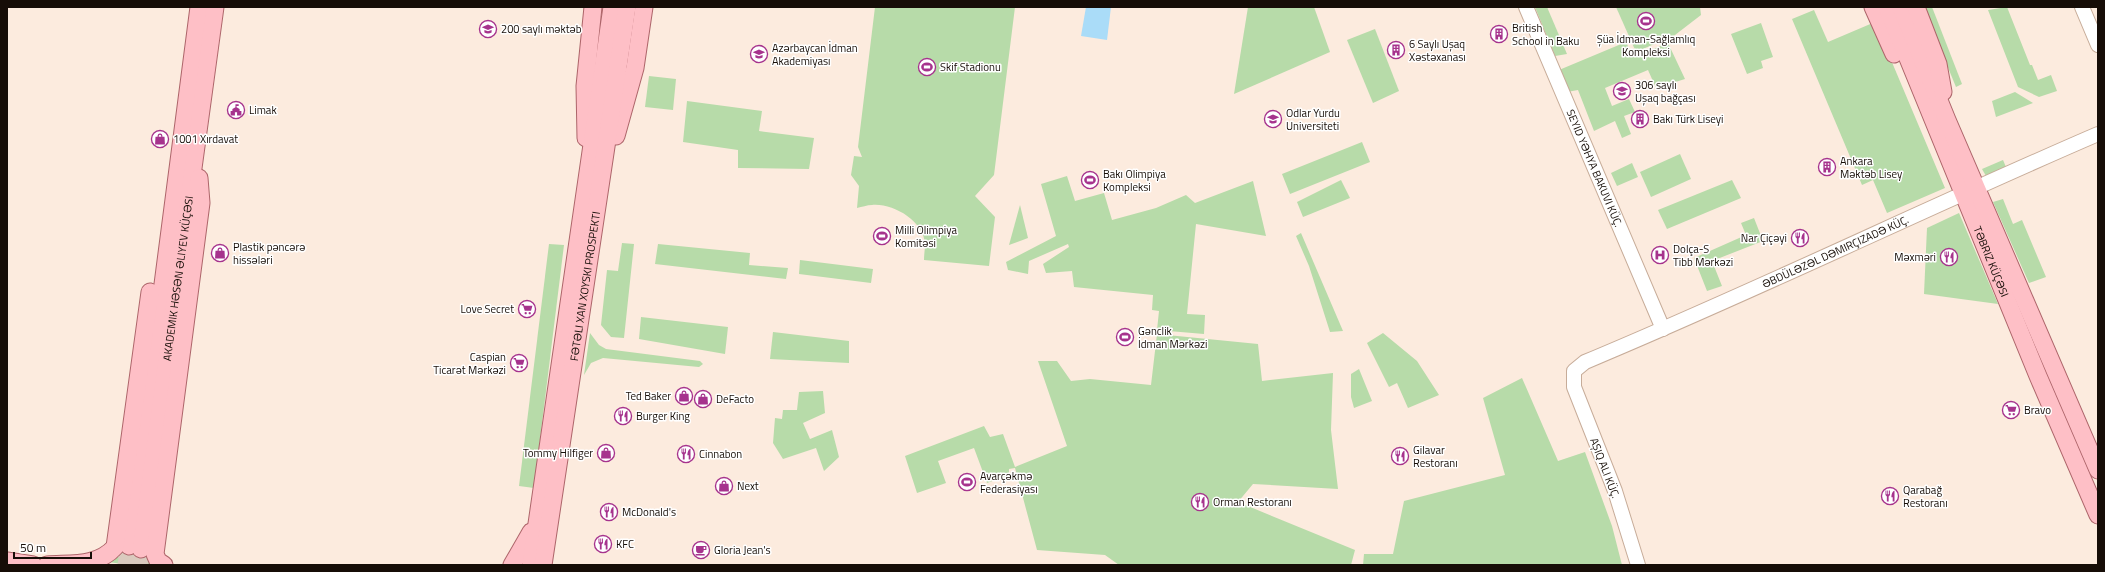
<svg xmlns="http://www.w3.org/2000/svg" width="2105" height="572" viewBox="0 0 2105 572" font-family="'Titillium Web',sans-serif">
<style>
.green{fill:#b7dba9}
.water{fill:#aadcf8}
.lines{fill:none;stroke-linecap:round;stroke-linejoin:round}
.major-tunnel{stroke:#dacabe;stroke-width:17;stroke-dasharray:17 8;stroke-linecap:butt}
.minor-casing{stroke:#c7ac99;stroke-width:16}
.major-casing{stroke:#ad656a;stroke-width:19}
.minor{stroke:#fff;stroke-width:14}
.major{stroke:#febfc6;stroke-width:17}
.labels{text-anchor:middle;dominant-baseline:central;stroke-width:3;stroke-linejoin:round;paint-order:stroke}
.poi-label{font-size:11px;fill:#160d07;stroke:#fff;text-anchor:start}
.street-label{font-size:11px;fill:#160d07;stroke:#fff}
</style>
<rect width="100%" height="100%" fill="#fcebde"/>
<g class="green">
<path d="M875,7H1015L994,175L975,196L995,217L989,266L924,260C924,255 925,249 925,244C924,221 893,203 872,205C867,205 862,207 857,208L859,186L851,175L854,156L862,157L858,147Z"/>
<path d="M1248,7H1314L1330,52L1234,94Z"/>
<path d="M1535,7H1547L1567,54L1555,56Z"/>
<path d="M1616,7H1700L1701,15L1675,35L1636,52Z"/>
<path d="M1923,7H1932L1962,84L1956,87Z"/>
<path d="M2007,7L2030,65H2032L2038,80L2051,75L2057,91L2039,97L2018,87L1988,10Z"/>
<path d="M1814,10L1828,42L1875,22L1945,188L1887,213L1873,180L1862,185L1792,19Z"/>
<path d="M1761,23L1773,57L1761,61L1763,68L1747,74L1731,34Z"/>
<path d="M1375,29L1399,91L1373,103L1347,40Z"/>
<path d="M1626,42L1633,57L1668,43L1685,79L1656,88L1648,70L1605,88L1612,106L1629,99L1635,112L1624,116L1631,134L1622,138L1615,121L1594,131L1578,90L1567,92L1559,70Z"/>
<path d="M649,76L676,79L673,110L645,107Z"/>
<path d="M2015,92L2033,103L1996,117L1992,101Z"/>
<path d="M687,101L762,111L759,131L814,138L809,169L738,168V150L683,142Z"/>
<path d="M1362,142L1370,162L1290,194L1282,174Z"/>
<path d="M1680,154L1691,179L1651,197L1640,172Z"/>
<path d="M2003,160L2006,167L1986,176L1982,169Z"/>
<path d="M1632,163L1638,177L1617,186L1611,173Z"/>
<path d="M1067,176L1075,201L1104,193L1112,220L1156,208L1186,195L1195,203L1253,181L1266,236L1196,224L1187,314L1205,315L1204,334L1157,330L1159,311L1152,310L1153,295L1074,287L1072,271L1046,273L1043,264L1069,247L1068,244L1029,261L1028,274L1008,270L1006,262L1056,236L1041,184Z"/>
<path d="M1341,180L1350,198L1303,217L1297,202Z"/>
<path d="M1732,180L1741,198L1667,229L1658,210Z"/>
<path d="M2003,199L2013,224L2022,220L2046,277L2029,283L1993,202Z"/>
<path d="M1020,205L1028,238L1009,245Z"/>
<path d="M1959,213L1998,304L1924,294L1927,228Z"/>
<path d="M1754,218L1763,241L1712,261L1722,286L1707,291L1694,258L1746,235L1741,223Z"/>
<path d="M1301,233L1343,331L1330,332L1309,266L1296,236Z"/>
<path d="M622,243L634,244L624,338L611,337L601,325L607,270L618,271Z"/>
<path d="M549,244L564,245L534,488L519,486Z"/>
<path d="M658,244L750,253L749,265L788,268L786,279L655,264Z"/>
<path d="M800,260L873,269L871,283L799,274Z"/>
<path d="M641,317L728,327L725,354L639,339Z"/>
<path d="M773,332L849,341V363L770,359Z"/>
<path d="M590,333L599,345L606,349L700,361L703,364L699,367L603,358L591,363L584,375Z"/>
<path d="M1383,333L1417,361L1439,395L1408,408L1397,383L1389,387L1367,343Z"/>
<path d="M1157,334L1258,344L1262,381L1333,373L1331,430L1338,489L1253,484L1238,502L1355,550L1351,565H1119L1105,555L1037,550L1015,468L1009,469V475L987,483L974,448L938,461L946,483L917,493L905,456L984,426L990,437L1003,434L1015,467L1067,446L1038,361H1057L1071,381L1090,379L1151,385Z"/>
<path d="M1359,369L1372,401L1354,408L1351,397V374Z"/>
<path d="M1522,378L1558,461L1585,452L1612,526L1622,565H1363L1364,554H1393L1404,501L1505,475L1483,398Z"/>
<path d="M823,391L825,413L803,423L810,439L832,430L839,457L824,471L816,448L783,459L773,443L775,418L782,419L783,410H797L799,392Z"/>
<path d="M116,556C127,561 141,564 153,562L156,565H128L109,562Z"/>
</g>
<path class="water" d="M1086,7H1111L1107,40L1081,36Z"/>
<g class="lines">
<g class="major-tunnel">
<path d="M126,565L129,546"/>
<path d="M139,565L141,549"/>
</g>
<g class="minor-casing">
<g id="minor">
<path id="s1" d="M1526,7L1663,329"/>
<path d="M2082,7L2098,45"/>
<path id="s2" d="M1638,565L1615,491L1574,387V371L1585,362C1758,290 1926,208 2098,134"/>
</g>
</g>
<g class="major-casing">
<g id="major">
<path d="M1873,7L1894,54"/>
<path id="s3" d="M1887,7L2038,376L2098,515"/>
<path d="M1901,7L1947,120L2098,470"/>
<path d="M1916,7L1938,64L1943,92"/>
<path d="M616,136L635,68L644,7"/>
<path d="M586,138L585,86L593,7"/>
<path d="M129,546L199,7"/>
<path id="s4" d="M141,549L215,7"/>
<path d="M7,561L33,565"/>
<path d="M47,565C71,563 97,567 115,547L150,292"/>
<path d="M164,565L158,561L155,554L201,203L199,178"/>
<path d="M512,565L531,532"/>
<path d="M531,565L612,7"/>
<path id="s5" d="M543,565L627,7"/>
</g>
</g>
<use href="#minor" class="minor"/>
<use href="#major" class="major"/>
</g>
<defs>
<g id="stadium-ring" transform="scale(0.9)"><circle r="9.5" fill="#fff" stroke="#a6338d" stroke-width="1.5"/><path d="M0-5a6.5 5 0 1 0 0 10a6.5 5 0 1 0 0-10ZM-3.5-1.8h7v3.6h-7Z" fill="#a6338d"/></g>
<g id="school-ring" transform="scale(0.9)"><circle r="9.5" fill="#fff" stroke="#a6338d" stroke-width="1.5"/><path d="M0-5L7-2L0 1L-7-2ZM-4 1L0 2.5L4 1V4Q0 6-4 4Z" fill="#a6338d"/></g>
<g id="building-ring" transform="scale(0.9)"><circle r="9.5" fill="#fff" stroke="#a6338d" stroke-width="1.5"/><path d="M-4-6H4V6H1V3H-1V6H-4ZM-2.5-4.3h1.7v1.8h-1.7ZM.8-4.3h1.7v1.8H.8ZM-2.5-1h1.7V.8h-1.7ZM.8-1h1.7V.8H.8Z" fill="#a6338d"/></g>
<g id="university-ring" transform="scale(0.9)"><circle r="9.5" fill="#fff" stroke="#a6338d" stroke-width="1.5"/><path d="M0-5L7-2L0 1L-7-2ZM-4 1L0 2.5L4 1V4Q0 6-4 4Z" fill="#a6338d"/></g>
<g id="civic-ring" transform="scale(0.9)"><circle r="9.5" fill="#fff" stroke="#a6338d" stroke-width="1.5"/><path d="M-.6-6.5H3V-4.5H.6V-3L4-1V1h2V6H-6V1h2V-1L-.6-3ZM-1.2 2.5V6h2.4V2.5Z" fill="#a6338d"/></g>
<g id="shop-ring" transform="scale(0.9)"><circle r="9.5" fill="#fff" stroke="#a6338d" stroke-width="1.5"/><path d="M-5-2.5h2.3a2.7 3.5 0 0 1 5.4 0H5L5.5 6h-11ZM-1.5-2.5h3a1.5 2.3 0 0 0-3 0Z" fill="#a6338d"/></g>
<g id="restaurant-ring" transform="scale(0.9)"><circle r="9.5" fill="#fff" stroke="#a6338d" stroke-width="1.5"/><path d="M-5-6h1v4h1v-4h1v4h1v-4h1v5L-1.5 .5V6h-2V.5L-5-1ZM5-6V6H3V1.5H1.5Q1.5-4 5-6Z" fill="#a6338d"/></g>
<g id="hospital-ring" transform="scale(0.9)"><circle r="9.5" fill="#fff" stroke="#a6338d" stroke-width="1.5"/><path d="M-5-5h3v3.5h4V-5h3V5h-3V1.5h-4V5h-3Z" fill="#a6338d"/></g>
<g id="supermarket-ring" transform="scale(0.9)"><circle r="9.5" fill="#fff" stroke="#a6338d" stroke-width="1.5"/><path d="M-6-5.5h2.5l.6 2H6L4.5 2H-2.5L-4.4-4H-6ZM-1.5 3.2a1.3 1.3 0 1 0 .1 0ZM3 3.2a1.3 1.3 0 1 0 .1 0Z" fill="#a6338d"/></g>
<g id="cafe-ring" transform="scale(0.9)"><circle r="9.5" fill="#fff" stroke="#a6338d" stroke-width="1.5"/><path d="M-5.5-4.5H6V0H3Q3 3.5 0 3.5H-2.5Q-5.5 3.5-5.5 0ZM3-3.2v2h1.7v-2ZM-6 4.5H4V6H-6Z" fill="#a6338d"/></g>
</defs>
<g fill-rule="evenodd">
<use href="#stadium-ring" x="1646" y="21"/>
<use href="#school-ring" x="488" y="29"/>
<use href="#building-ring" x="1499" y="34"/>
<use href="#building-ring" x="1396" y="50"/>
<use href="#university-ring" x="759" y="54"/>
<use href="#stadium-ring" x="927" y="67"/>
<use href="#school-ring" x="1622" y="91"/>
<use href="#civic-ring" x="236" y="110"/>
<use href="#university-ring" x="1273" y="119"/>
<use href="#building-ring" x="1640" y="119"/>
<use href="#shop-ring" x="160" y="139"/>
<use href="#building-ring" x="1827" y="167"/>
<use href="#stadium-ring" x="1090" y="180"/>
<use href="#stadium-ring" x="882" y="236"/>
<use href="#restaurant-ring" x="1800" y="238"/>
<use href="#shop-ring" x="220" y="253"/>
<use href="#hospital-ring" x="1660" y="255"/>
<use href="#restaurant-ring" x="1949" y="257"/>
<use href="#supermarket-ring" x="527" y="309"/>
<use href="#stadium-ring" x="1125" y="337"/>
<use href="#supermarket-ring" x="519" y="363"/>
<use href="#shop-ring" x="684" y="396"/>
<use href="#shop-ring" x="703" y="399"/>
<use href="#supermarket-ring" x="2011" y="410"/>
<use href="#restaurant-ring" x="623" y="416"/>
<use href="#shop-ring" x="606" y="453"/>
<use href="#restaurant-ring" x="686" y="454"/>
<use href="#restaurant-ring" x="1400" y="456"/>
<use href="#stadium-ring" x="967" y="482"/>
<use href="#shop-ring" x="724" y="486"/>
<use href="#restaurant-ring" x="1890" y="496"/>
<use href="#restaurant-ring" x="1200" y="502"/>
<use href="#restaurant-ring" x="609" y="512"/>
<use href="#restaurant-ring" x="603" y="544"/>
<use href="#cafe-ring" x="701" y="550"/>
</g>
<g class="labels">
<g class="poi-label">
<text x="1512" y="28">British<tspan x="1512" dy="13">School in Baku</tspan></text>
<text x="501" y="29">200 saylı məktəb</text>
<text x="1646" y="39" text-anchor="middle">Şüa İdman-Sağlamlıq<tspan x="1646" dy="13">Kompleksi</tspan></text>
<text x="1409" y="44">6 Saylı Uşaq<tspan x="1409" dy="13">Xəstəxanası</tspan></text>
<text x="772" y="48">Azərbaycan İdman<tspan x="772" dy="13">Akademiyası</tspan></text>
<text x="940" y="67">Skif Stadionu</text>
<text x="1635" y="85">306 saylı<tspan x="1635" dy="13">Uşaq bağçası</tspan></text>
<text x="249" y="110">Limak</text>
<text x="1286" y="113">Odlar Yurdu<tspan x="1286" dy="13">Universiteti</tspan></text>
<text x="1653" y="119">Bakı Türk Liseyi</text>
<text x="173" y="139">1001 Xırdavat</text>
<text x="1840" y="161">Ankara<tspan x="1840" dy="13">Məktəb Lisey</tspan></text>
<text x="1103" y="174">Bakı Olimpiya<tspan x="1103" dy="13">Kompleksi</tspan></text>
<text x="895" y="230">Milli Olimpiya<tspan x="895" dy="13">Komitəsi</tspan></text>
<text x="1787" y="238" text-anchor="end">Nar Çiçəyi</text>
<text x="233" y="247">Plastik pəncərə<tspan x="233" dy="13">hissələri</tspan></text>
<text x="1673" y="249">Dolça-S<tspan x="1673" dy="13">Tibb Mərkəzi</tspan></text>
<text x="1936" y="257" text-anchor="end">Məxməri</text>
<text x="514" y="309" text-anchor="end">Love Secret</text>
<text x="1138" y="331">Gənclik<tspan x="1138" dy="13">İdman Mərkəzi</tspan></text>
<text x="506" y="357" text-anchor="end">Caspian<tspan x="506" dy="13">Ticarət Mərkəzi</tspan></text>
<text x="671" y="396" text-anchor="end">Ted Baker</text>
<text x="716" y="399">DeFacto</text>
<text x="2024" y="410">Bravo</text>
<text x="636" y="416">Burger King</text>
<text x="1413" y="450">Gilavar<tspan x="1413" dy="13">Restoranı</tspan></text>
<text x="593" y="453" text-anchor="end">Tommy Hilfiger</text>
<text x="699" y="454">Cinnabon</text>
<text x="980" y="476">Avarçəkmə<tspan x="980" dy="13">Federasiyası</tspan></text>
<text x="737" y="486">Next</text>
<text x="1903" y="490">Qarabağ<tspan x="1903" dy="13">Restoranı</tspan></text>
<text x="1213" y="502">Orman Restoranı</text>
<text x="622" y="512">McDonald's</text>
<text x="616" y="544">KFC</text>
<text x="714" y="550">Gloria Jean's</text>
</g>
<g class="street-label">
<text stroke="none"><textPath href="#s1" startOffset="175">SEYID YƏHYA BAKUVI KÜÇ.</textPath></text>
<text stroke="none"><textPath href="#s2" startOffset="493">ƏBDÜLƏZƏL DƏMIRÇIZADƏ KÜÇ.</textPath></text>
<text stroke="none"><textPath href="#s3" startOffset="275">TƏBRIZ KÜÇƏSI</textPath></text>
<text stroke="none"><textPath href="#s4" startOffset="273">AKADEMIK HƏSƏN ƏLIYEV KÜÇƏSI</textPath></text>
<text stroke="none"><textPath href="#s5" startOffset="282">FƏTƏLI XAN XOYSKI PROSPEKTI</textPath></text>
<text transform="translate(1605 468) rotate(69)">AŞIQ ALI KÜÇ.</text>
</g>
</g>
<rect width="2105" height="572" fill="none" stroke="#160d07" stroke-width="16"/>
<path d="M14 552v6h77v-6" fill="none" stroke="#160d07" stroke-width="2"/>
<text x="20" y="552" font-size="12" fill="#160d07" stroke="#ffffff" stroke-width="3" paint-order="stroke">50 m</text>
</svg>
